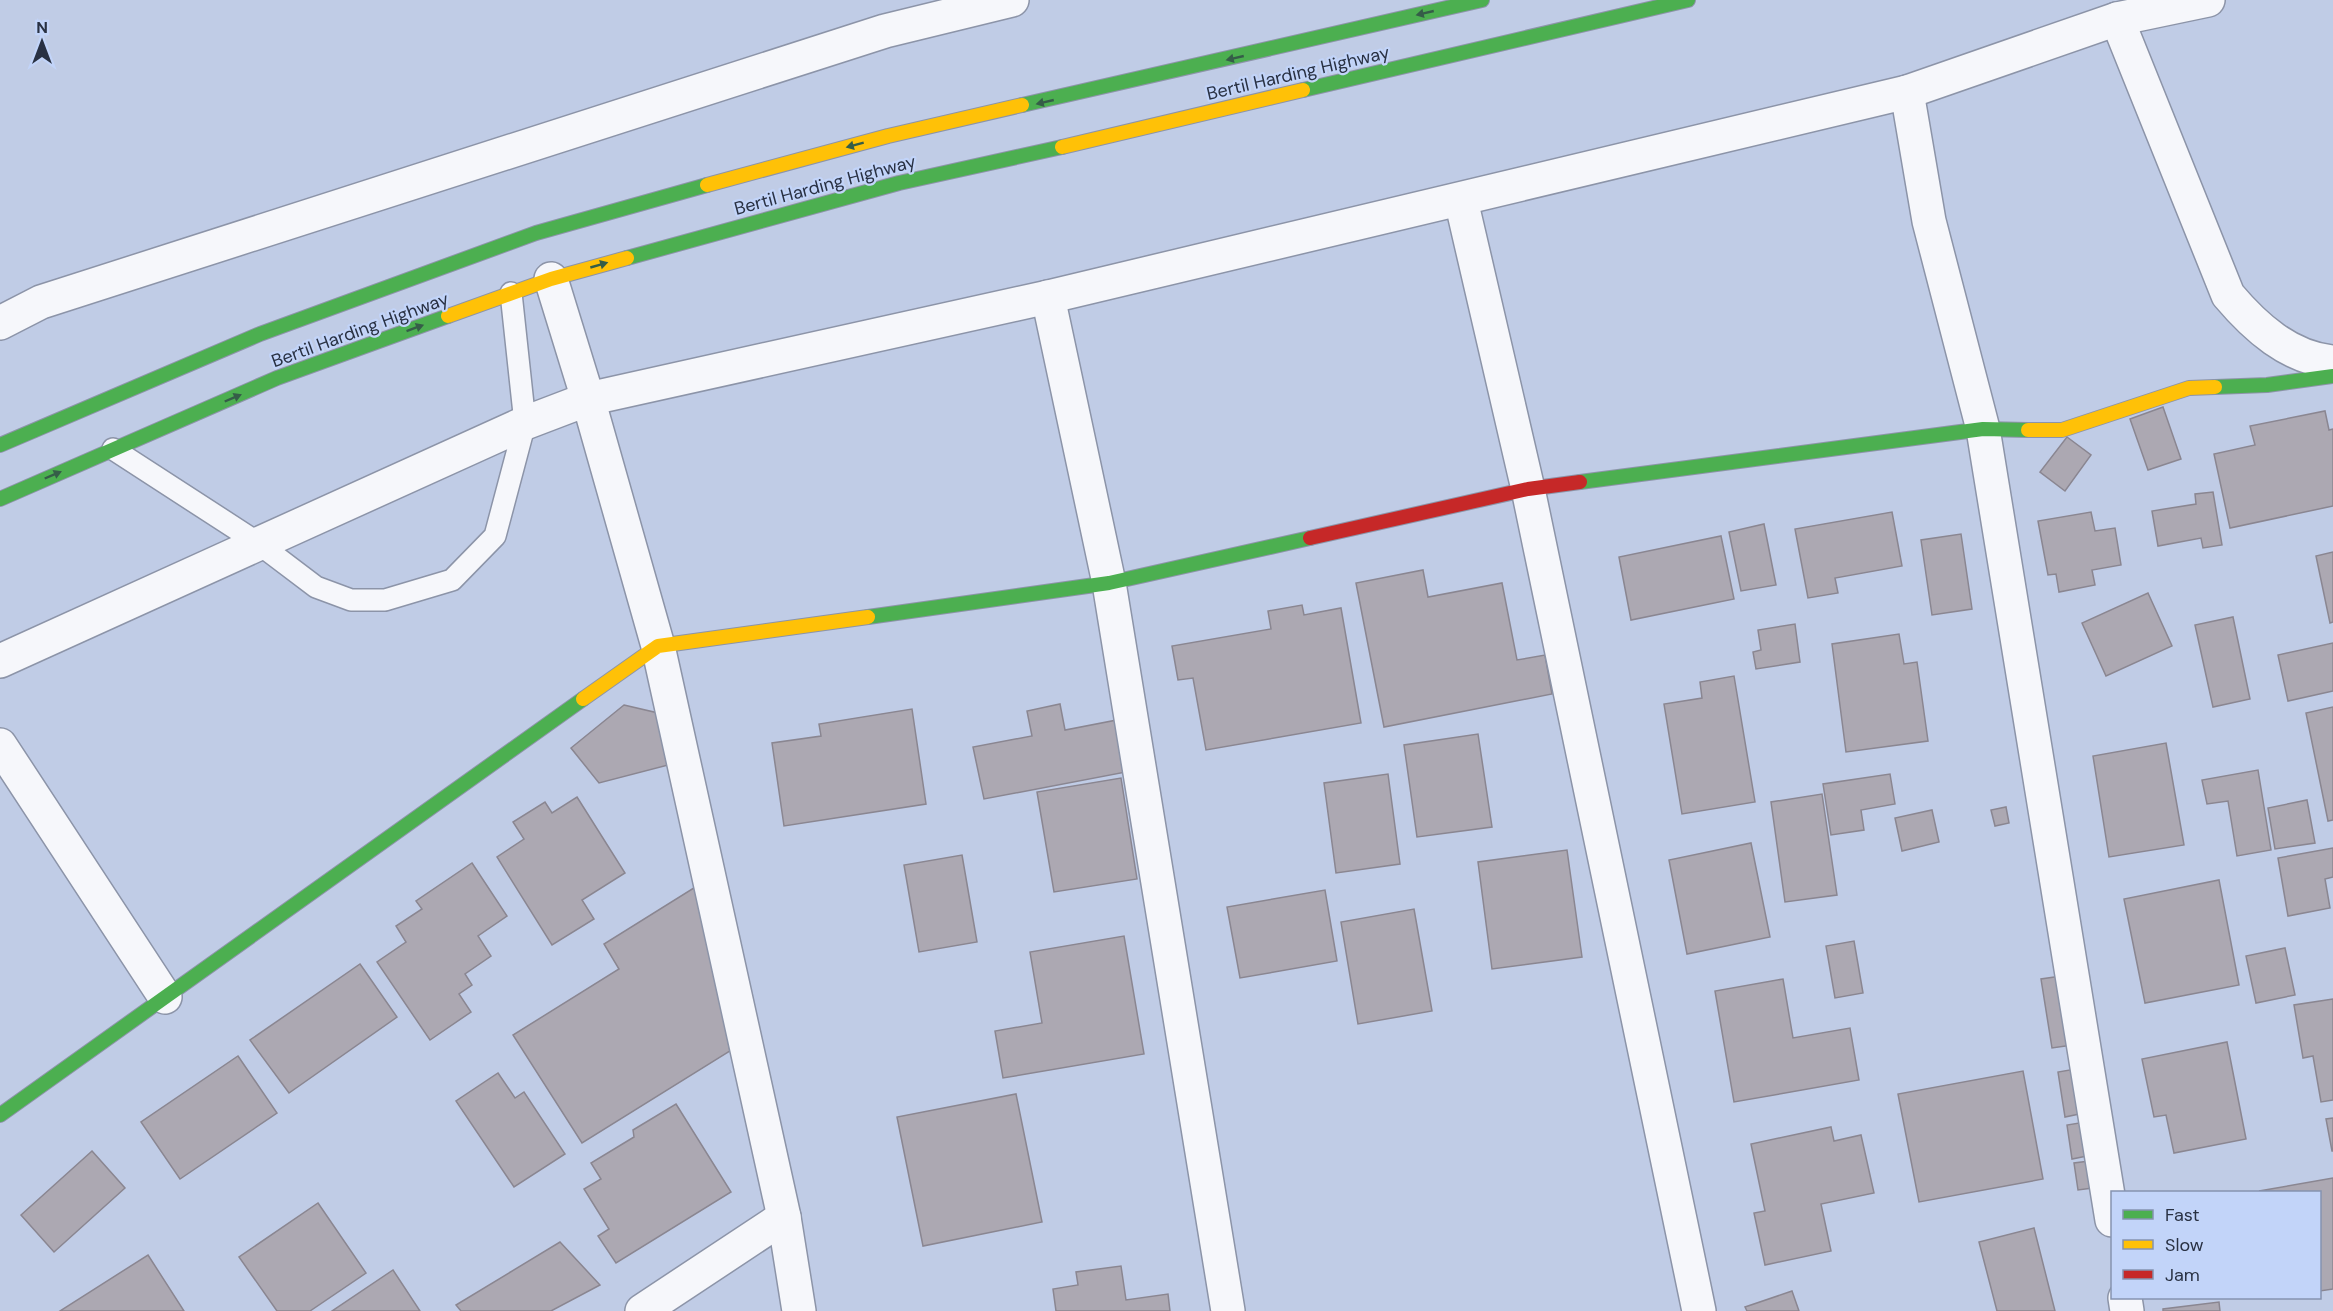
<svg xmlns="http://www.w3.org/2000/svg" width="2333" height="1311" viewBox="0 0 2333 1311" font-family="'DM Sans',sans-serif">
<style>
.building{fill:#aca8b2;stroke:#8a8691;stroke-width:1.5}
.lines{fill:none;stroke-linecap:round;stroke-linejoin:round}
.lane-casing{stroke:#8c94a8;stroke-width:24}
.street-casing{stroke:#8c94a8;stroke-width:36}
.fast-casing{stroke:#8c94a8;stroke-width:16}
.slow-casing{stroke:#8c94a8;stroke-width:16}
.jam-casing{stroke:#8c94a8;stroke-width:16}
.lane{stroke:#f6f7fb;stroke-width:21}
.street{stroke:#f6f7fb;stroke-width:33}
.fast{stroke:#4caf50;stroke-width:14}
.slow{stroke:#ffc107;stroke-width:14}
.jam{stroke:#c62828;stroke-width:14}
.oneway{fill:#355d48}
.labels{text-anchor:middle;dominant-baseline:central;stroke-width:4.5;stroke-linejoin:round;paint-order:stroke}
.street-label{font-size:18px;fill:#293143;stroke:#c2d4f9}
</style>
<rect width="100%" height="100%" fill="#c0cce6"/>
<g class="building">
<path d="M2163,407L2181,459L2148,470L2130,419Z"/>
<path d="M2325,411L2329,430L2333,429V506L2230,528L2214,454L2255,445L2250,426Z"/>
<path d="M2067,437L2091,455L2065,491L2040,472Z"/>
<path d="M2213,492L2222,545L2203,548L2201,538L2158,546L2152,511L2196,504L2195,494Z"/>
<path d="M1892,512L1902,566L1835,578L1838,593L1808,598L1795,529Z"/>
<path d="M2091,512L2095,531L2115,528L2121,565L2092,570L2095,585L2059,592L2056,574L2048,575L2038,521Z"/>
<path d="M1764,524L1776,585L1741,591L1729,532Z"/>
<path d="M1961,534L1972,609L1932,615L1921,540Z"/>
<path d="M1721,536L1734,599L1631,620L1619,557Z"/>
<path d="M2333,552V622L2330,623L2316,556Z"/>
<path d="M1423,570L1428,597L1502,583L1517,660L1545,655L1552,694L1384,727L1356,583Z"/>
<path d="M2148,593L2172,646L2106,676L2082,623Z"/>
<path d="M1302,605L1304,615L1341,608L1361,723L1206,750L1193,678L1178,680L1172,646L1271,629L1268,611Z"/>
<path d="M2233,617L2250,699L2213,707L2195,625Z"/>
<path d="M1795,624L1800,662L1756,669L1753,652L1761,650L1758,630Z"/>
<path d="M1899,634L1904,664L1917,662L1928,741L1846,752L1832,644Z"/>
<path d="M2333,643V691L2288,701L2278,655Z"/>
<path d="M1734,676L1755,802L1682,814L1664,704L1702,698L1700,682Z"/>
<path d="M1060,704L1065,730L1117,720L1126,772L984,799L973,747L1032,736L1027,711Z"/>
<path d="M624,705L658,713L672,764L599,783L571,748Z"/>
<path d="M2333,707V820L2328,821L2306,713Z"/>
<path d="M912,709L926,804L784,826L772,743L821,736L819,724Z"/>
<path d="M1478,734L1492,827L1417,837L1404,745Z"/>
<path d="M2166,743L2184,845L2109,857L2093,756Z"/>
<path d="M2258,770L2271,850L2237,856L2228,801L2207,804L2202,780Z"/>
<path d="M1388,774L1400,864L1336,873L1324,783Z"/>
<path d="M1890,774L1895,804L1861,810L1864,830L1831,835L1823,784Z"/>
<path d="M1121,778L1137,879L1054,892L1037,792Z"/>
<path d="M1822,794L1837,895L1785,902L1771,802Z"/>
<path d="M577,797L625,873L582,900L594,919L552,945L497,857L524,839L513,822L545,802L552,813Z"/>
<path d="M2307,800L2315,843L2275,849L2268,808Z"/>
<path d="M2006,807L2009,823L1995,826L1991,810Z"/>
<path d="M1932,810L1939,842L1902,851L1895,818Z"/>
<path d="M1751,843L1770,937L1687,954L1669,860Z"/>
<path d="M2333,848V877L2325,879L2330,908L2288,916L2278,858Z"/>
<path d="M1567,850L1582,957L1492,969L1478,862Z"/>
<path d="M962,855L977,942L919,952L904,865Z"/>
<path d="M472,863L507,916L478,936L491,956L465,974L472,985L459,994L471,1012L430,1040L377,962L406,942L396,926L422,909L416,901Z"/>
<path d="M2219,880L2239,985L2145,1003L2124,899Z"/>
<path d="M697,886L730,1051L582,1143L513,1035L619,969L604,944Z"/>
<path d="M1325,890L1337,961L1240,978L1227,907Z"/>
<path d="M1414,909L1432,1011L1358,1024L1341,922Z"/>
<path d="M1124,936L1144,1054L1003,1078L995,1031L1042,1023L1030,952Z"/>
<path d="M1854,941L1863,993L1835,998L1826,946Z"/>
<path d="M2285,948L2295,995L2256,1003L2246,956Z"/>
<path d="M360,964L397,1017L289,1093L250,1040Z"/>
<path d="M2068,975L2079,1044L2052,1048L2041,979Z"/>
<path d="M1783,979L1793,1038L1850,1028L1859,1080L1734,1102L1715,991Z"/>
<path d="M2333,999V1100L2321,1102L2313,1056L2303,1058L2294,1005Z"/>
<path d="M2227,1042L2246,1139L2174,1153L2166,1115L2154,1117L2142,1059Z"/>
<path d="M238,1056L277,1113L180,1179L141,1122Z"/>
<path d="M2081,1068L2089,1112L2065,1117L2058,1072Z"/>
<path d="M2023,1071L2043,1179L1919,1202L1898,1094Z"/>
<path d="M498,1073L515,1098L524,1092L565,1154L514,1187L456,1101Z"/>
<path d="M1016,1094L1042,1222L923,1246L897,1117Z"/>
<path d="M676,1104L731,1192L616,1263L598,1236L609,1229L584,1189L601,1179L591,1163L634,1137L633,1130Z"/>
<path d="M2333,1118V1151H2332L2326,1119Z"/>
<path d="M2091,1121L2097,1154L2072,1159L2067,1125Z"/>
<path d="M1831,1127L1834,1141L1861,1135L1874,1193L1821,1204L1831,1251L1765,1265L1754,1213L1765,1211L1751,1144Z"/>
<path d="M92,1151L125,1188L54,1252L21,1215Z"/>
<path d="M2097,1160L2100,1187L2078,1190L2074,1163Z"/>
<path d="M2333,1178V1289L2320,1291V1192L2259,1191Z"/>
<path d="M318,1203L366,1273L310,1311H277L239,1257Z"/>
<path d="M2034,1228L2055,1311H1997L1979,1242Z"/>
<path d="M560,1242L600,1285L551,1311H461L456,1305Z"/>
<path d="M148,1255L184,1311H60Z"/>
<path d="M1121,1266L1126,1300L1168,1294L1170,1311H1056L1053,1289L1078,1285L1076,1272Z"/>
<path d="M393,1270L420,1311H332Z"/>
<path d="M1792,1291L1799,1311H1747L1745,1307Z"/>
<path d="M2219,1302L2220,1311H2163V1309Z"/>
</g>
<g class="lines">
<g class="lane-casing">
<path id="lane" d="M113,449L258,543L316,587L351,600H385L452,580L495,536L525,423L511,293"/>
</g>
<g class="street-casing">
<g id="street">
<path d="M2117,19L2228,295C2255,327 2289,358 2333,362"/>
<path d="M1907,92L1929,221L1983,429L2112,1220"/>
<path d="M1461,200L1528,489L1699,1311"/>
<path d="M551,279L588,399L658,646L784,1217L799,1311"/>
<path d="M1048,297L1109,583L1228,1311"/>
<path d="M0,323L41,302L885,31L1012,0"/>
<path d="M0,661L525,423L588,399L1048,297L1907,92L2117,19L2208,0"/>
<path d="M0,745L165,997"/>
<path d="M2125,1298L2127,1311"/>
<path d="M642,1311L784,1217"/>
</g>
</g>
<g class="fast-casing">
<g id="fast">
<path d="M1303,90L1688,0"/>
<path d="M1022,105L1482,0"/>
<path d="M627,258L899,183L1062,147"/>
<path d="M2215,387L2267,385L2333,376"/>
<path d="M0,445L260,334L536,233L707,185"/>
<path d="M1580,482L1983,429L2028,430"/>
<path d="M0,499L277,378L448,316"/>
<path d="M868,617L1109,583L1310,538"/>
<path d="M0,1115L583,699"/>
</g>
</g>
<g class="slow-casing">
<g id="slow">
<path d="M1062,147L1303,90"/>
<path d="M707,185L888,136L1022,105"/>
<path d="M448,316L551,279L627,258"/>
<path d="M2028,430H2062L2189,388L2215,387"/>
<path d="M583,699L658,646L868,617"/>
</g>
</g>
<g class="jam-casing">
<path id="jam" d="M1310,538L1528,489L1580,482"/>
</g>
<use href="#lane" class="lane"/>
<use href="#street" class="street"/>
<use href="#fast" class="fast"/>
<use href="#slow" class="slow"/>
<use href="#jam" class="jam"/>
</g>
<defs><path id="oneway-solid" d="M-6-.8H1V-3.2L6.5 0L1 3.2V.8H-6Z" transform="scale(1.5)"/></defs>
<g class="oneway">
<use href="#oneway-solid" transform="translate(1425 13) rotate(167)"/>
<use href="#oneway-solid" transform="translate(1235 58) rotate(167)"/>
<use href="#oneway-solid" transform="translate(1045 102) rotate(167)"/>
<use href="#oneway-solid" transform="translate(855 145) rotate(165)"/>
<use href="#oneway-solid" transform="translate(599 265) rotate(-16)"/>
<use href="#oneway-solid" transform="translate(415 328) rotate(-20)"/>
<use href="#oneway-solid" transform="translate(233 398) rotate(-23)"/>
<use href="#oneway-solid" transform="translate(53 475) rotate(-23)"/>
</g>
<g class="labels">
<g class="street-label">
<text transform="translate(1298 73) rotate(-13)">Bertil Harding Highway</text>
<text transform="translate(825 185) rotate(-15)">Bertil Harding Highway</text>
<text transform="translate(360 330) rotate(-20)">Bertil Harding Highway</text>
</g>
</g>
<rect x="2111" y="1191" width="210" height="108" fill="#c2d4f9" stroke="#8593b0" stroke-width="1.5"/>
<rect x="2123" y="1210" width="30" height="9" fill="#4caf50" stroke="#8593b0" stroke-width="1.5"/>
<text x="2165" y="1221" font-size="18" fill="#293143">Fast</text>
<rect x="2123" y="1240" width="30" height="9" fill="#ffc107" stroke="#8593b0" stroke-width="1.5"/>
<text x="2165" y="1251" font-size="18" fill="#293143">Slow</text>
<rect x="2123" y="1270" width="30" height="9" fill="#c62828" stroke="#8593b0" stroke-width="1.5"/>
<text x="2165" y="1281" font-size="18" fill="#293143">Jam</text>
<g transform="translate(42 42)" stroke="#c2d4f9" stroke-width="4.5" paint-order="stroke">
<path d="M0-4.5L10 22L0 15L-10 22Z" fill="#293143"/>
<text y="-9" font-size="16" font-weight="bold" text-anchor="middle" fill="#293143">N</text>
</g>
</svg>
